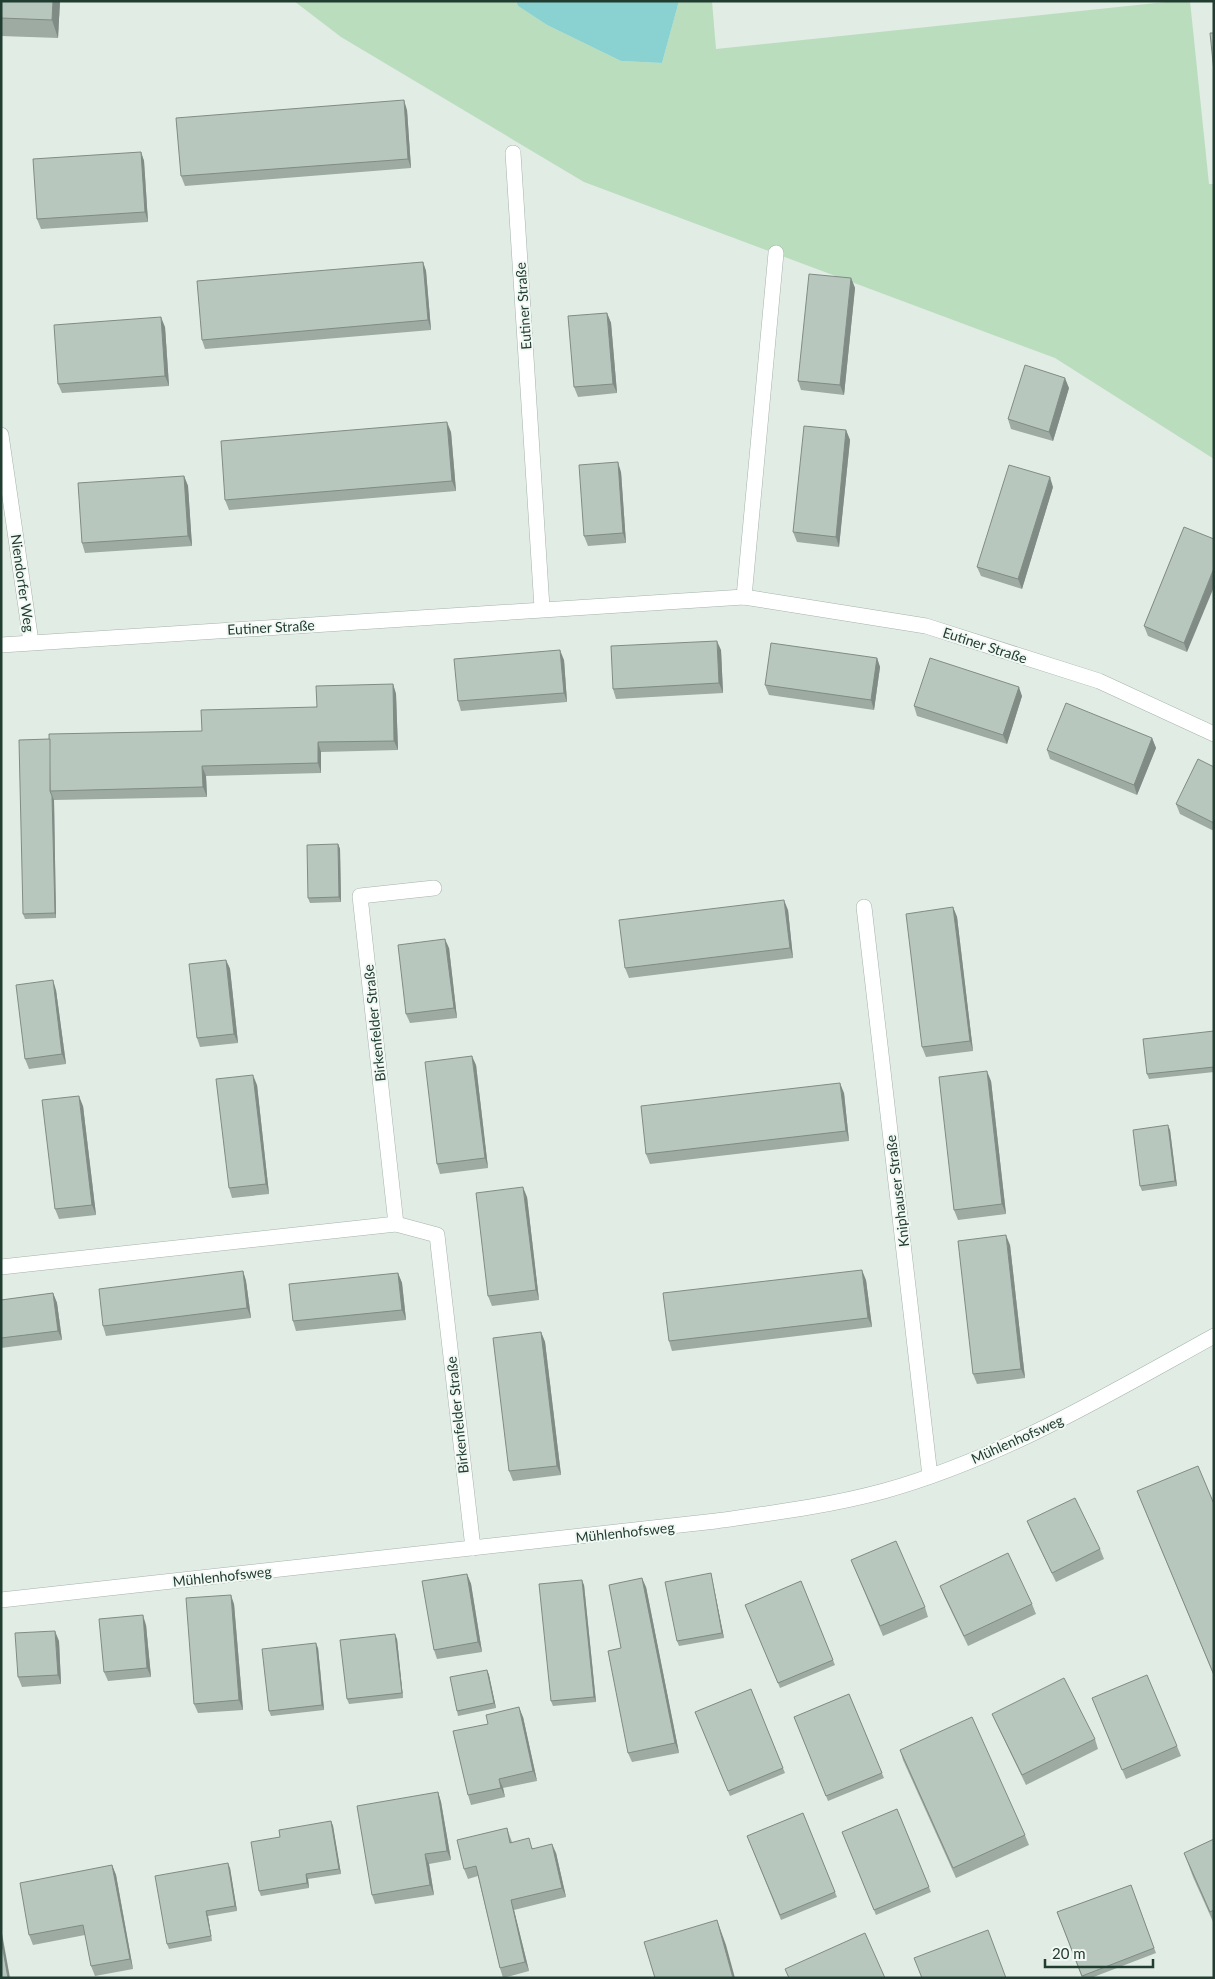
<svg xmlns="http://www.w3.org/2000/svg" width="1215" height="1979" viewBox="0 0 1215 1979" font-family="Lato,sans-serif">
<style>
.green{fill:#baddbd}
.water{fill:#89d2d1}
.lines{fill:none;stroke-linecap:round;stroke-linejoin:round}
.minor-casing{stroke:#a4b4ab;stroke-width:16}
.minor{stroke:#fff;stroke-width:15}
.wall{fill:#9daba3}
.shaded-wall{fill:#808b85}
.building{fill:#b7c7be;stroke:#808b85}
.labels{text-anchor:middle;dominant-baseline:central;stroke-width:4;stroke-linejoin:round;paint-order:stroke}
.street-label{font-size:14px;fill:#213d31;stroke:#f2f8f4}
</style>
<rect width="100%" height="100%" fill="#e1ece5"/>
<path class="green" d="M294,1H516L518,6L547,25L621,61L662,63L679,1H712L716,49L1175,1H1190L1209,184H1214V459L1055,358L584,182L341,37Z"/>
<path class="water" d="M516,1H679L662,63L621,61L547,25L518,6Z"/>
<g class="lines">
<g class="minor-casing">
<g id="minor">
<path d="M513,153L542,608"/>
<path d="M1,435L31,642"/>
<path d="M744,597L776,253"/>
<path d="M1,645L744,597L926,626L1099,681L1214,734"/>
<path d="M864,907L930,1476"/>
<path d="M396,1224L360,896L434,888"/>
<path d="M1,1267L396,1224L437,1235L473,1548"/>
<path d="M1,1600L716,1521C772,1513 829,1506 884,1491C1002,1458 1107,1395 1214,1336"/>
</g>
</g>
<use href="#minor" class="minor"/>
</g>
<g class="wall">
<path d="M1,1H60L58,38L1,36Z"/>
<path d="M407,110L411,168L185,186L181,176Z"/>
<path d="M141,152L144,161L148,222L41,229L37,219Z"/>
<path d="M423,262L426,271L431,330L205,349L202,340Z"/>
<path d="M851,278L855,288L844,395L801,390L798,381Z"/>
<path d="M607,313L611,323L617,393L578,397L574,387Z"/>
<path d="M165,327L169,386L62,393L58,384Z"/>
<path d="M1069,388L1053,441L1011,429L1008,419Z"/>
<path d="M846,430L850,440L839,547L797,542L793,532Z"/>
<path d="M451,432L456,491L229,510L225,500Z"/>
<path d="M621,472L626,543L588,546L584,536Z"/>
<path d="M184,476L188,486L192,546L85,553L82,543Z"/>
<path d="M1053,487L1022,589L981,576L977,567Z"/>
<path d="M1184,527L1187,652L1148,636L1144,626Z"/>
<path d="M721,650L723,693L616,699L613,689Z"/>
<path d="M877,658L880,667L874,710L769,695L765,685Z"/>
<path d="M564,660L567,702L461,711L458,701Z"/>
<path d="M393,684L396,694L398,750L321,752V773L206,776L207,797L54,800L56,918L25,919L23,914L50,739L202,731L317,707Z"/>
<path d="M1022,696L1007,744L917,716L914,706Z"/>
<path d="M1152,738L1156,748L1137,795L1050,759L1047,750Z"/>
<path d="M1214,767V831L1180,814L1176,804Z"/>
<path d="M338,844L340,849L341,902L310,903L308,898Z"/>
<path d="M953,907L957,917L973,1051L926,1057L922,1047Z"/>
<path d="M788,910L793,958L629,978L625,968Z"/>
<path d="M449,948L457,1018L410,1023L406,1014Z"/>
<path d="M226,960L230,969L238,1043L200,1047L197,1038Z"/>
<path d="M56,990L66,1064L29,1069L25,1059Z"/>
<path d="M1214,1031V1072L1149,1079L1147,1074Z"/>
<path d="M476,1065L488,1168L440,1174L437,1164Z"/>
<path d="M991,1081L1006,1214L958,1220L954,1210Z"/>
<path d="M257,1085L269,1194L232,1198L229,1188Z"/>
<path d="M844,1093L849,1141L650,1164L646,1154Z"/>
<path d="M83,1106L96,1215L59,1219L55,1209Z"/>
<path d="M1170,1130L1177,1186L1142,1191L1140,1186Z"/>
<path d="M527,1197L539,1300L492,1306L488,1296Z"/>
<path d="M1010,1245L1025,1378L977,1384L973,1374Z"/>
<path d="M243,1271L246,1281L251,1318L106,1336L103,1326Z"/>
<path d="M398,1273L402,1283L406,1320L296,1331L293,1321Z"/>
<path d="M866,1280L872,1327L672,1351L669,1341Z"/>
<path d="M53,1293L57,1303L62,1340L1,1348V1300Z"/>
<path d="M541,1332L545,1342L561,1475L513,1481L509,1471Z"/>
<path d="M1137,1491L1214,1504V1676L1141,1501Z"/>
<path d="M1027,1521L1100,1549L1104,1559L1056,1582L1031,1531Z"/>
<path d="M851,1560L925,1607L928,1617L883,1636Z"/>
<path d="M711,1573L724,1638L679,1646L677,1641Z"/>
<path d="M467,1574L471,1584L482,1652L437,1659L434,1650Z"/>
<path d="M801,1581L835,1665L780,1688L745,1605Z"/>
<path d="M584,1585L596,1702L553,1706L551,1701Z"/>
<path d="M940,1586L1032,1604L1036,1614L968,1646L944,1596Z"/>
<path d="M646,1587L679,1753L632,1762L628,1753L621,1648Z"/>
<path d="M234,1604L243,1710L198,1713L194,1704Z"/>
<path d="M146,1625L151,1677L108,1681L104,1672Z"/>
<path d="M397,1639L403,1698L349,1704L347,1699Z"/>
<path d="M59,1641L61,1684L22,1687L18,1677Z"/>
<path d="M318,1648L324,1710L271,1716L269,1711Z"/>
<path d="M487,1670L489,1675L496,1708L458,1716L457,1711Z"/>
<path d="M751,1689L785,1773L730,1796L695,1712Z"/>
<path d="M849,1694L884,1778L828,1801L794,1717Z"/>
<path d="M1092,1698L1177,1746L1181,1756L1126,1779Z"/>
<path d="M992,1714L1095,1739L1098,1749L1026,1785L996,1723Z"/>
<path d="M523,1717L537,1781L503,1788L505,1797L471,1805L468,1795Z"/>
<path d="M900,1750L1025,1835L1029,1845L956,1878L903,1760Z"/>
<path d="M438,1792L441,1802L451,1860L429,1864L434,1895L375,1904L372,1895Z"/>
<path d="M897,1809L931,1892L876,1915L842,1832Z"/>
<path d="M803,1813L837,1897L781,1920L747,1836Z"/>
<path d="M331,1821L333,1826L341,1874L308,1879L309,1888L261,1896L259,1891L280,1837Z"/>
<path d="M507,1828L512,1842L533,1848L556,1853L566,1897L514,1910L529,1971L503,1978L500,1968L478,1876L468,1879L464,1869Z"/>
<path d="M1214,1839V1924L1193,1877L1184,1853Z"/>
<path d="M112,1865L116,1875L133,1969L95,1976L91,1966L85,1935L33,1945L29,1935Z"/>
<path d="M230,1868L237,1911L208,1916L212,1941L169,1949L167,1944Z"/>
<path d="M1131,1885L1156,1953L1091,1978H1082L1057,1912Z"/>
</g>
<g class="shaded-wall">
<path d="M53,1H60L58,38L52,20Z"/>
<path d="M404,100L407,110L411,168L408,159Z"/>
<path d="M141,152L144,161L148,222L145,212Z"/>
<path d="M423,262L426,271L431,330L428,320Z"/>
<path d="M851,278L855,288L844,395L840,385Z"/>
<path d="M607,313L611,323L617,393L613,384Z"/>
<path d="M161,317L165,327L169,386L165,376Z"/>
<path d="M1065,378L1069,388L1053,441L1049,432Z"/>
<path d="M447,422L451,432L456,491L452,481Z"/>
<path d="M846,430L850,440L839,547L836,537Z"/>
<path d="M618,462L621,472L626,543L623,533Z"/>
<path d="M184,476L188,486L192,546L188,536Z"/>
<path d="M1050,477L1053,487L1022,589L1018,579Z"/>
<path d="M1214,568V587L1187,652L1184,643Z"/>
<path d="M717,641L721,650L723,693L719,683Z"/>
<path d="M560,650L564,660L567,702L564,693Z"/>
<path d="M877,658L880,667L874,710L871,700Z"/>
<path d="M393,684L396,694L398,750L394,741Z"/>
<path d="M1019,687L1022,696L1007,744L1003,735Z"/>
<path d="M1152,738L1156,748L1137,795L1134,785Z"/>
<path d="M318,742L321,752V773L318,763Z"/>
<path d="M202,766L206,776L207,797L203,787Z"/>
<path d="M52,796L54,800L56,918L55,913Z"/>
<path d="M338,844L340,849L341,902L339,897Z"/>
<path d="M784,900L788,910L793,958L790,948Z"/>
<path d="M953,907L957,917L973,1051L970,1041Z"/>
<path d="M445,939L449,948L457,1018L454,1008Z"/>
<path d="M226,960L230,969L238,1043L234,1034Z"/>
<path d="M53,980L56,990L66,1064L62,1054Z"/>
<path d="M472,1056L476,1065L488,1168L485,1158Z"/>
<path d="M987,1071L991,1081L1006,1214L1002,1204Z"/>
<path d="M253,1075L257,1085L269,1194L266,1184Z"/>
<path d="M840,1083L844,1093L849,1141L846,1131Z"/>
<path d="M79,1096L83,1106L96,1215L92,1205Z"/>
<path d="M1168,1125L1170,1130L1177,1186L1175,1181Z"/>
<path d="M523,1187L527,1197L539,1300L536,1290Z"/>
<path d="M1006,1235L1010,1245L1025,1378L1021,1369Z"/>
<path d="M862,1270L866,1280L872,1327L868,1318Z"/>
<path d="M243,1271L246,1281L251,1318L247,1308Z"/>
<path d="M398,1273L402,1283L406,1320L402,1310Z"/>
<path d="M53,1293L57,1303L62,1340L58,1331Z"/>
<path d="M541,1332L545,1342L561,1475L557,1466Z"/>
<path d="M711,1573L724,1638L722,1633Z"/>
<path d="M467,1574L471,1584L482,1652L478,1642Z"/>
<path d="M642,1578L646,1587L679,1753L675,1743Z"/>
<path d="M582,1580L584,1585L596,1702L594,1697Z"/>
<path d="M231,1595L234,1604L243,1710L239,1700Z"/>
<path d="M143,1615L146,1625L151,1677L147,1668Z"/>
<path d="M55,1631L59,1641L61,1684L58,1675Z"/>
<path d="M395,1634L397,1639L403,1698L402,1693Z"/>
<path d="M316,1643L318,1648L324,1710L322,1705Z"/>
<path d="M487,1670L489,1675L496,1708L494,1703Z"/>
<path d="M519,1707L523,1717L537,1781L533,1771Z"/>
<path d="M499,1779L503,1788L505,1797L501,1788Z"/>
<path d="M438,1792L441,1802L451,1860L447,1851Z"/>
<path d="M331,1821L333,1826L341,1874L339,1869Z"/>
<path d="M552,1844L556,1853L566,1897L562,1888Z"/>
<path d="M425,1854L429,1864L434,1895L430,1885Z"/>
<path d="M228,1863L230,1868L237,1911L235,1906Z"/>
<path d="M112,1865L116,1875L133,1969L130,1959Z"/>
<path d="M306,1874L308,1879L309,1888L307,1883Z"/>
<path d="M511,1900L514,1910L529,1971L525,1962Z"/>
<path d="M206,1911L208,1916L212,1941Z"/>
<path d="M717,1920L726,1945L735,1978H733Z"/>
<path d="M1,1928L10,1978H8L1,1939Z"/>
</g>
<g class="building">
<path d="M1,1H53L52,20L1,18Z"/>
<path d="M1210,33H1214V72Z"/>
<path d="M404,100L408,159L181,176L176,118Z"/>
<path d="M141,152L145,212L37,219L33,159Z"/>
<path d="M423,262L428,320L202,340L197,281Z"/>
<path d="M809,274L851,278L840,385L798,381Z"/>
<path d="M607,313L613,384L574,387L568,316Z"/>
<path d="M161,317L165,376L58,384L54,325Z"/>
<path d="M1025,365L1065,378L1049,432L1008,419Z"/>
<path d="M447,422L452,481L225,500L221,441Z"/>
<path d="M804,426L846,430L836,537L793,532Z"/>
<path d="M618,462L623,533L584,536L579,465Z"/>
<path d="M1009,465L1050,477L1018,579L977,567Z"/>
<path d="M184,476L188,536L82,543L78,483Z"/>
<path d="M1184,527L1214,539V568L1184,643L1144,626Z"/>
<path d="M717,641L719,683L613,689L611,646Z"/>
<path d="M771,643L877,658L871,700L765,685Z"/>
<path d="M560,650L564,693L458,701L454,659Z"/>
<path d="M930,658L1019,687L1003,735L914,706Z"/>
<path d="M393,684L394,741L318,742V763L202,766L203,787L50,791L49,734L202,731L201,710L317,707L316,686Z"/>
<path d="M1066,703L1152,738L1134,785L1047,750Z"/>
<path d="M50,739V791L52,796L55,913L23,914L19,740Z"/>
<path d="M1198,759L1214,767V823L1176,804Z"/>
<path d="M338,844L339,897L308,898L307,845Z"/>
<path d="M784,900L790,948L625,968L619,920Z"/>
<path d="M953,907L970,1041L922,1047L906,914Z"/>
<path d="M445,939L454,1008L406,1014L398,945Z"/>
<path d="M226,960L234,1034L197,1038L189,964Z"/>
<path d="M53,980L62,1054L25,1059L16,985Z"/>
<path d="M1214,1031V1067L1147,1074L1143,1039Z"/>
<path d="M472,1056L485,1158L437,1164L425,1062Z"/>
<path d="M987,1071L1002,1204L954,1210L939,1077Z"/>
<path d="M253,1075L266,1184L229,1188L216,1079Z"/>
<path d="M840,1083L846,1131L646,1154L641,1106Z"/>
<path d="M79,1096L92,1205L55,1209L42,1100Z"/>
<path d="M1168,1125L1175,1181L1140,1186L1133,1130Z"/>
<path d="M523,1187L536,1290L488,1296L476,1193Z"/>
<path d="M1006,1235L1021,1369L973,1374L958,1241Z"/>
<path d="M862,1270L868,1318L669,1341L663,1293Z"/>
<path d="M243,1271L247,1308L103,1326L99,1289Z"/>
<path d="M398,1273L402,1310L293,1321L289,1284Z"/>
<path d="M53,1293L58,1331L1,1338V1300Z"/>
<path d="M541,1332L557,1466L509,1471L493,1338Z"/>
<path d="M1198,1466L1214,1504V1675L1137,1491Z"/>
<path d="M1075,1498L1100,1549L1052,1573L1027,1521Z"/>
<path d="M896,1541L925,1607L880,1626L851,1560Z"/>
<path d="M1008,1553L1032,1604L964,1636L940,1586Z"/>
<path d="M711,1573L722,1633L677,1641L665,1582Z"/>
<path d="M467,1574L478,1642L434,1650L422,1581Z"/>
<path d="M642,1578L675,1743L628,1753L608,1651L621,1648L609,1585Z"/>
<path d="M582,1580L594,1697L551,1701L539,1584Z"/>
<path d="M801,1581L833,1660L778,1683L745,1605Z"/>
<path d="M231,1595L239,1700L194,1704L186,1598Z"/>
<path d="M143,1615L147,1668L104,1672L99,1619Z"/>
<path d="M55,1631L58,1675L18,1677L15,1633Z"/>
<path d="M395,1634L402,1693L347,1699L340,1640Z"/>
<path d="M316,1643L322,1705L269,1711L262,1649Z"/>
<path d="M487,1670L494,1703L457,1711L450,1677Z"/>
<path d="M1147,1675L1177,1746L1122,1770L1092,1698Z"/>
<path d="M1064,1678L1095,1739L1022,1775L992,1714Z"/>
<path d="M751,1689L783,1768L728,1791L695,1712Z"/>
<path d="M849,1694L882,1773L826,1796L794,1717Z"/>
<path d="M519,1707L533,1771L499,1779L501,1788L468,1795L453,1731L488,1724L486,1715Z"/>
<path d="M972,1717L1025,1835L953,1868L900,1750Z"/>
<path d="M438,1792L447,1851L425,1854L430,1885L372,1895L357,1806Z"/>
<path d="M897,1809L929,1887L874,1910L842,1832Z"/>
<path d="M803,1813L835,1892L780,1915L747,1836Z"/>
<path d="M331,1821L339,1869L306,1874L307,1883L259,1891L251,1842L280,1837L279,1830Z"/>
<path d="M507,1828L510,1843L529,1838L532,1849L552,1844L562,1888L511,1900L525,1962L500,1968L476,1866L464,1869L457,1840Z"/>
<path d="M1214,1839V1910L1210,1912L1184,1853Z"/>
<path d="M228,1863L235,1906L206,1911L211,1936L167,1944L155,1876Z"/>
<path d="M112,1865L130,1959L91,1966L83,1925L29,1935L20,1883Z"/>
<path d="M1131,1885L1154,1948L1082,1976L1057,1912Z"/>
<path d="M717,1920L733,1978H655L644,1942Z"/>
<path d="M988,1930L1006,1978H922L914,1958Z"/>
<path d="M865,1933L885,1978H789L785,1969Z"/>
<path d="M1,1939L8,1978H1Z"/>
</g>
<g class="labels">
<g class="street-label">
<text transform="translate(523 306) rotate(-94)">Eutiner Straße</text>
<text transform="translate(23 583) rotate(82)">Niendorfer Weg</text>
<text transform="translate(271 627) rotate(-3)">Eutiner Straße</text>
<text transform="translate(985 645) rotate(18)">Eutiner Straße</text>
<text transform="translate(374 1023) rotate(-96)">Birkenfelder Straße</text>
<text transform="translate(897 1191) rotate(-97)">Kniphauser Straße</text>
<text transform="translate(457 1415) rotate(-96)">Birkenfelder Straße</text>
<text transform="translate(1017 1439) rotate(-24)">Mühlenhofsweg</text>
<text transform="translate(625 1532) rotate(-6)">Mühlenhofsweg</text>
<text transform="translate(222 1576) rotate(-6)">Mühlenhofsweg</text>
</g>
</g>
<rect width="1215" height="1979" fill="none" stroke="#213d31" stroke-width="5"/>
<path d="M1045 1959v8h108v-8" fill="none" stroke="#213d31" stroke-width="2.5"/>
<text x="1052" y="1959" font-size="15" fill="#213d31" stroke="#f2f8f4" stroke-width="4" paint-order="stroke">20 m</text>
</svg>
